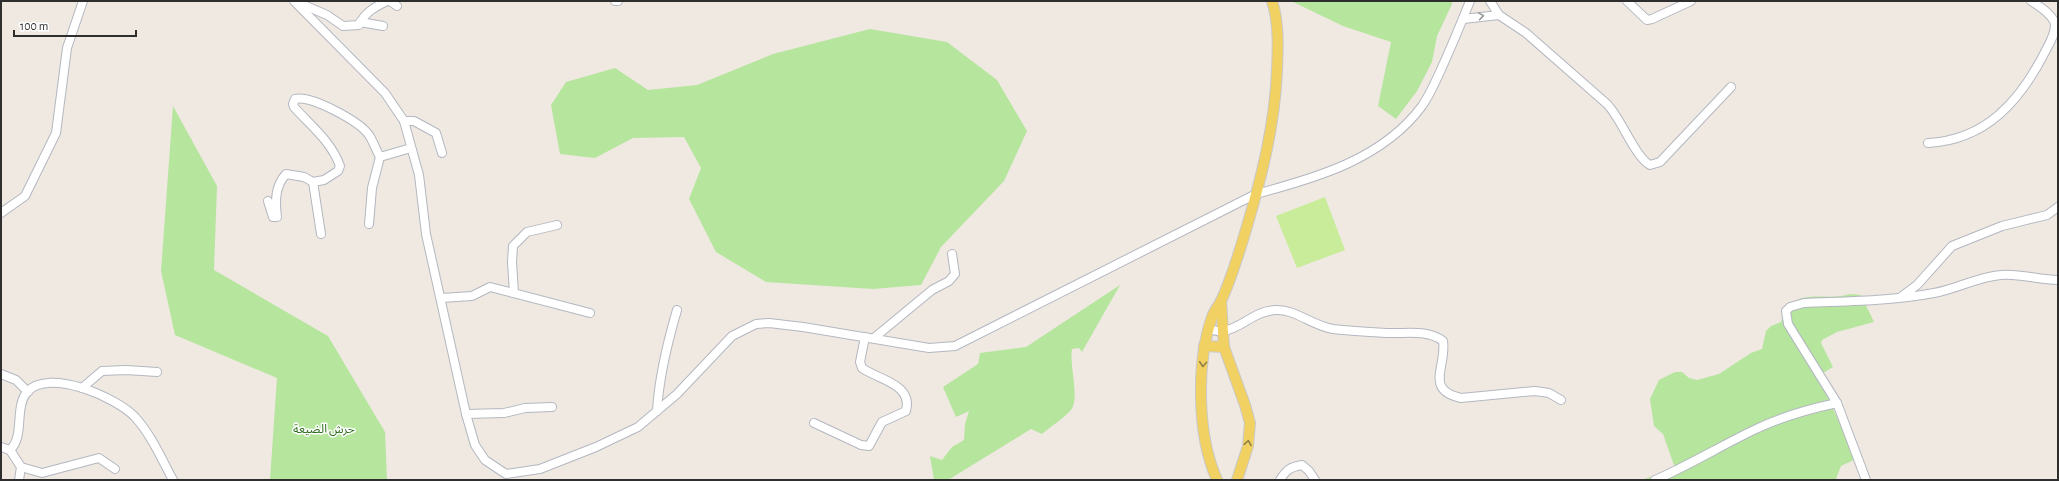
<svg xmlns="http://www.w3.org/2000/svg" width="2059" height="481" viewBox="0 0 2059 481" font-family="'Alegreya Sans','Noto Sans Arabic',sans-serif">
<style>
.green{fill:#b6e59e}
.pitch{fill:#c9ec9a}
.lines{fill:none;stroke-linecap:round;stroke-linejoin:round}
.minor-casing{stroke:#b4b7c1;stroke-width:10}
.major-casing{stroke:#c9c9c9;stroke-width:12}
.minor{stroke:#fff;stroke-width:8}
.major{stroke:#f2d163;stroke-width:10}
.oneway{stroke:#969696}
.oneway2{stroke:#908048}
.labels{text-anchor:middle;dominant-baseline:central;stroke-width:3;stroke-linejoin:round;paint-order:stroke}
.park-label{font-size:12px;fill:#2c6e1b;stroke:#fff}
</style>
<rect width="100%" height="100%" fill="#efe9e1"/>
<g class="green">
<path d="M1291,1H1452V4L1437,36L1432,62L1417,91L1396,119L1378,106L1391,42L1343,26Z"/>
<path d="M870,29L947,42L997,80L1027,131L1004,181L941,247L921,285L873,289L766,282L716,252L689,199L701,168L684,137L633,138L595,158L560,154L551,105L566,82L615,68L648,90L697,85L773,54Z"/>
<path d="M173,106L217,186L214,270L328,336L385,432L387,480H270L277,378L175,335L161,271Z"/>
<path d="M1120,285L1082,352L1079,348L1072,349C1069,364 1080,399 1071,410C1063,419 1051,426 1042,434L1031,429L948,480H934L930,456L942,460L952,447L964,440L965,424L969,411L956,417L943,387L978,364L980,353L1026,347Z"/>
<path d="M1850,294L1861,295L1874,322L1837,332L1822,340L1821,343L1833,367L1818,376L1856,459L1841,466L1836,479L1642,480L1675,468L1663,434L1654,426L1650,399L1659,380L1675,372H1682L1689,378L1697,380L1719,374L1751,353L1762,349L1766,331L1771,326L1781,322C1793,283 1823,303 1850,294Z"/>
</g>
<path class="pitch" d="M1325,197L1345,250L1297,268L1276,216Z"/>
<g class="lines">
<g class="minor-casing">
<g id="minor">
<path d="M294,1L385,93L404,121L419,175L426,234L466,414L475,445L485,460L506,474L540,469L596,447L638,427L677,394L732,336L756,324L769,323L803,327L929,348L955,346L1256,194C1316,178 1383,159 1422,106C1429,96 1434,85 1439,74C1450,50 1460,26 1470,1"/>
<path d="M390,1L397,6"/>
<path d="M615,1H618"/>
<path d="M1490,1L1499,15L1526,33L1607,104C1621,118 1635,157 1650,165L1660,162L1731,87"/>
<path d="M1627,1L1647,20L1652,19L1691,1"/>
<path d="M297,2L327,15L343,26L359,25C365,12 375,7 387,1"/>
<path d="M1463,19L1499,15"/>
<path d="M360,22L383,26"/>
<path d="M404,121H414L436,133L442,153"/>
<path d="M1928,143C1986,140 2020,101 2045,52C2049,44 2058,30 2054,21C2049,12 2039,6 2031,1"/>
<path d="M268,201L273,217H277C275,201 275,186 286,174L304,177L313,182"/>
<path d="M1,213L25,196L56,133L67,48L83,1"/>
<path d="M369,224L372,188L380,157L411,148"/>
<path d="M321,234L313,182L324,180L338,171L340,166C331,141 311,126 294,107L293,104L295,99C311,95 359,121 369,135C373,141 376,150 380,157"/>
<path d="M514,293L512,262L513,246L527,232L557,225"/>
<path d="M1901,297L1917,285L1952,246L2002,226L2047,215L2058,207"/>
<path d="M441,298L472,296L490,287L590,313"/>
<path d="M1208,329C1213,330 1219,332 1223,331C1243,328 1253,311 1276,310C1295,309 1313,326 1333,329C1351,331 1369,332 1387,333C1406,334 1427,329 1443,341C1447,366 1424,390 1461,398L1535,391L1549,393L1561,400"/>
<path d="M874,338L932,290L949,281L955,274L952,254"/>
<path d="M1,374L16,380L28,392"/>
<path d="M82,388L102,371L126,370L157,372"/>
<path d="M657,411C659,376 667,344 677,310"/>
<path d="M466,414L504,413L525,408L552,407"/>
<path d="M814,423L861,445L869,446L882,422L906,411C913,384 879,380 862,368L860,362L865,337"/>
<path d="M1,447L10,450"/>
<path d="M10,450C25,436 14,408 27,392C49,367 117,398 135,417C152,436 161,458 173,480"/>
<path d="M10,450L21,467L19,480"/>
<path d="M21,467L42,473L99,458L115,469"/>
<path d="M1280,480C1286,470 1290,467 1302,465L1309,471L1315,480"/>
<path d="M1655,480C1690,465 1722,445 1756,429C1781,417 1809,409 1837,403"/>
<path d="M1866,480L1837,403L1788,324L1786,311L1790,307L1804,303C1847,301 1891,301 1934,293C1957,289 1977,277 2001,275C2019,273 2039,280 2058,280"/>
</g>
</g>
<g class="major-casing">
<g id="major">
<path d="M1221,301L1224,347L1245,405L1250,423L1248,446L1237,480"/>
<path d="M1204,346L1224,347"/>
<path d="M1217,480C1197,435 1196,363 1212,317C1214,311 1218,307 1221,301C1230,282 1239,253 1245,233C1261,180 1275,125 1277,70C1278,48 1279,22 1272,1"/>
</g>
</g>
<use href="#minor" class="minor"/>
<use href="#major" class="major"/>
</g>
<defs><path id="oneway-chevron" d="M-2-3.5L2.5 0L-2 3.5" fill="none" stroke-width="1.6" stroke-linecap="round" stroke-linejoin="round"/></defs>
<use class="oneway" href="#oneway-chevron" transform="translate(1481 16) rotate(-9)"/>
<g class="oneway2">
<use href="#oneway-chevron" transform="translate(1203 364) rotate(94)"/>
<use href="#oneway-chevron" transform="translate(1248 443) rotate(-81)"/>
</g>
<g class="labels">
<g class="park-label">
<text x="324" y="429">حرش الضيعة</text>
</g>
</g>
<rect width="2059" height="481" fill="none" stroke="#2e2e2e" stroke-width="4"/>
<path d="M14 30v6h122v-6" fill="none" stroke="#2e2e2e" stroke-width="2"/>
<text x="20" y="30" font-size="12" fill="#2e2e2e" stroke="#ffffff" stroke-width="3" paint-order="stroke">100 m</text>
</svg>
